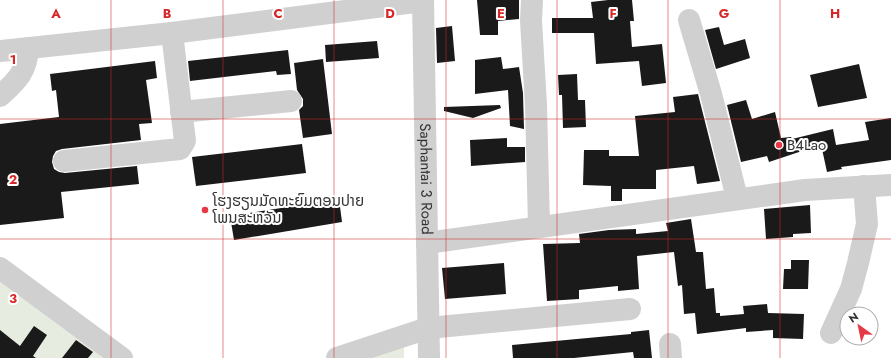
<svg xmlns="http://www.w3.org/2000/svg" width="891" height="358" viewBox="0 0 891 358" font-family="Jost,'Noto Sans Lao',sans-serif">
<style>
.green{fill:#e6ecdf}
.building{fill:#1a1a1a}
.lines{fill:none;stroke-linecap:round;stroke-linejoin:round}
.minor{stroke:#d0d0d0;stroke-width:22}
.grid{fill:none;stroke:#d62828;stroke-width:1;stroke-opacity:0.55}
.poi-dot{fill:#e63946;stroke:#fff;stroke-width:1.5}
.labels{text-anchor:middle;dominant-baseline:central;stroke-width:4;stroke-linejoin:round;paint-order:stroke}
.poi-label{font-size:15px;fill:#333;stroke:#fff;text-anchor:start}
.street-label{font-size:15px;fill:#333;stroke:#fff}
.grid-label{font-size:13px;text-anchor:middle;font-weight:bold;fill:#d62828;stroke:#fff;stroke-width:4;stroke-linejoin:round;paint-order:stroke}
</style>
<rect width="100%" height="100%" fill="#fff"/>
<g class="green">
<path d="M0,281L104,358H0Z"/>
<path d="M404,346V358H355Z"/>
</g>
<g class="building">
<path d="M477,0H519V19L498,21V35H480Z"/>
<path d="M608,0H632L634,21H630L632,47L662,44L666,83L642,86L639,61L596,64L594,33H552V18H593L591,2Z"/>
<path d="M452,26L455,61L437,63L436,28Z"/>
<path d="M719,27L724,45L745,39L750,58L716,69L705,30Z"/>
<path d="M377,41L379,58L326,62L325,45Z"/>
<path d="M288,50L291,74L277,75L276,71L190,81L188,61Z"/>
<path d="M501,57L503,69L519,67L523,93L524,129L510,126L508,90L475,94V60Z"/>
<path d="M323,59L332,134L303,138L299,110L303,106V99L297,90L294,63Z"/>
<path d="M155,61L157,78L146,80L152,123L139,124L141,140L62,149L56,151L53,156L52,162L54,169L59,172L65,173L137,166L139,184L61,192L64,218L0,225V124L59,117L56,90L52,91L50,74Z"/>
<path d="M859,64L867,98L818,107L810,75Z"/>
<path d="M577,74L578,100H585L586,127L563,128L562,95H559L558,75Z"/>
<path d="M698,94L720,181L697,184L694,166L656,170V189H622V201H611V186L583,185L584,150H609V156H639L635,116L675,112L673,97Z"/>
<path d="M746,100L752,119L775,112L781,138L791,137L792,139L833,129L836,145L869,140L865,122L891,118V160L841,167L842,169L827,172L822,149L811,151V148L769,162L767,156L741,162L727,105Z"/>
<path d="M500,105L501,108L473,118L444,111V107Z"/>
<path d="M507,138V147H525V162L471,166L470,140Z"/>
<path d="M302,144L306,173L196,186L192,157Z"/>
<path d="M339,199L342,222L234,240L230,216Z"/>
<path d="M810,205L811,233L793,234V237L766,239L764,209Z"/>
<path d="M691,219L696,252H703L706,289L714,288L716,313H720V316L744,314L743,306L767,304L768,313L804,314L803,339L773,338V330L746,332V328L697,334L695,313L684,314L682,285L678,286L674,252L637,256L639,289L618,291V286L579,290V299L547,301L543,244L580,243L579,234L609,230L636,229V234L668,231L666,223Z"/>
<path d="M791,260H809L808,289H783L784,269H791Z"/>
<path d="M504,263L506,294L445,299L442,268Z"/>
<path d="M34,326L47,335L33,356L36,358H0V330L20,346Z"/>
<path d="M649,330L652,358H634L633,352L574,358H513L512,345L631,334V332Z"/>
<path d="M76,340L93,352L88,358H62Z"/>
</g>
<g class="lines">
<g class="minor">
<path id="s1" d="M423,0L429,358"/>
<path d="M532,0L531,21L536,105L539,226"/>
<path d="M689,20L711,94L737,198"/>
<path d="M0,51L172,33L423,1"/>
<path d="M0,96C17,81 27,71 28,48"/>
<path d="M181,112L291,101"/>
<path d="M64,161L180,149L185,141L172,33"/>
<path d="M427,243L805,190L891,185"/>
<path d="M0,268L122,358"/>
<path d="M831,333L851,289L858,263L867,224L864,186"/>
<path d="M670,344L671,358"/>
<path d="M337,358L428,328L630,309"/>
</g>
</g>
<path class="grid" d="M111,0V358M223,0V358M334,0V358M446,0V358M557,0V358M668,0V358M780,0V358M0,119H891M0,239H891"/>
<g class="poi-dot">
<circle cx="779" cy="145" r="4"/>
<circle cx="205" cy="210" r="4"/>
</g>
<g class="labels">
<g class="poi-label">
<text x="787" y="145">B4Lao</text>
<text x="213" y="201">ໂຮງຮຽນມັດທະຍົມຕອນປາຍ<tspan x="213" dy="17">ໂພນສະຫວັນ</tspan></text>
</g>
<g class="street-label">
<text stroke="none"><textPath href="#s1" startOffset="179">Saphantai 3 Road</textPath></text>
</g>
</g>
<g class="grid-label">
<text x="56" y="18">A</text>
<text x="167" y="18">B</text>
<text x="278" y="18">C</text>
<text x="390" y="18">D</text>
<text x="501" y="18">E</text>
<text x="613" y="18">F</text>
<text x="724" y="18">G</text>
<text x="835" y="18">H</text>
<text x="13" y="64">1</text>
<text x="13" y="184">2</text>
<text x="13" y="303">3</text>
</g>
<g transform="translate(859 326) rotate(327)"><circle r="19" fill="#ffffff" stroke="#adadad"/>
<path d="M0-3L7 15L0 10L-7 15Z" fill="#e63946"/>
<text y="-6" font-size="11" font-weight="bold" text-anchor="middle" fill="#333333">N</text>
</g>
</svg>
